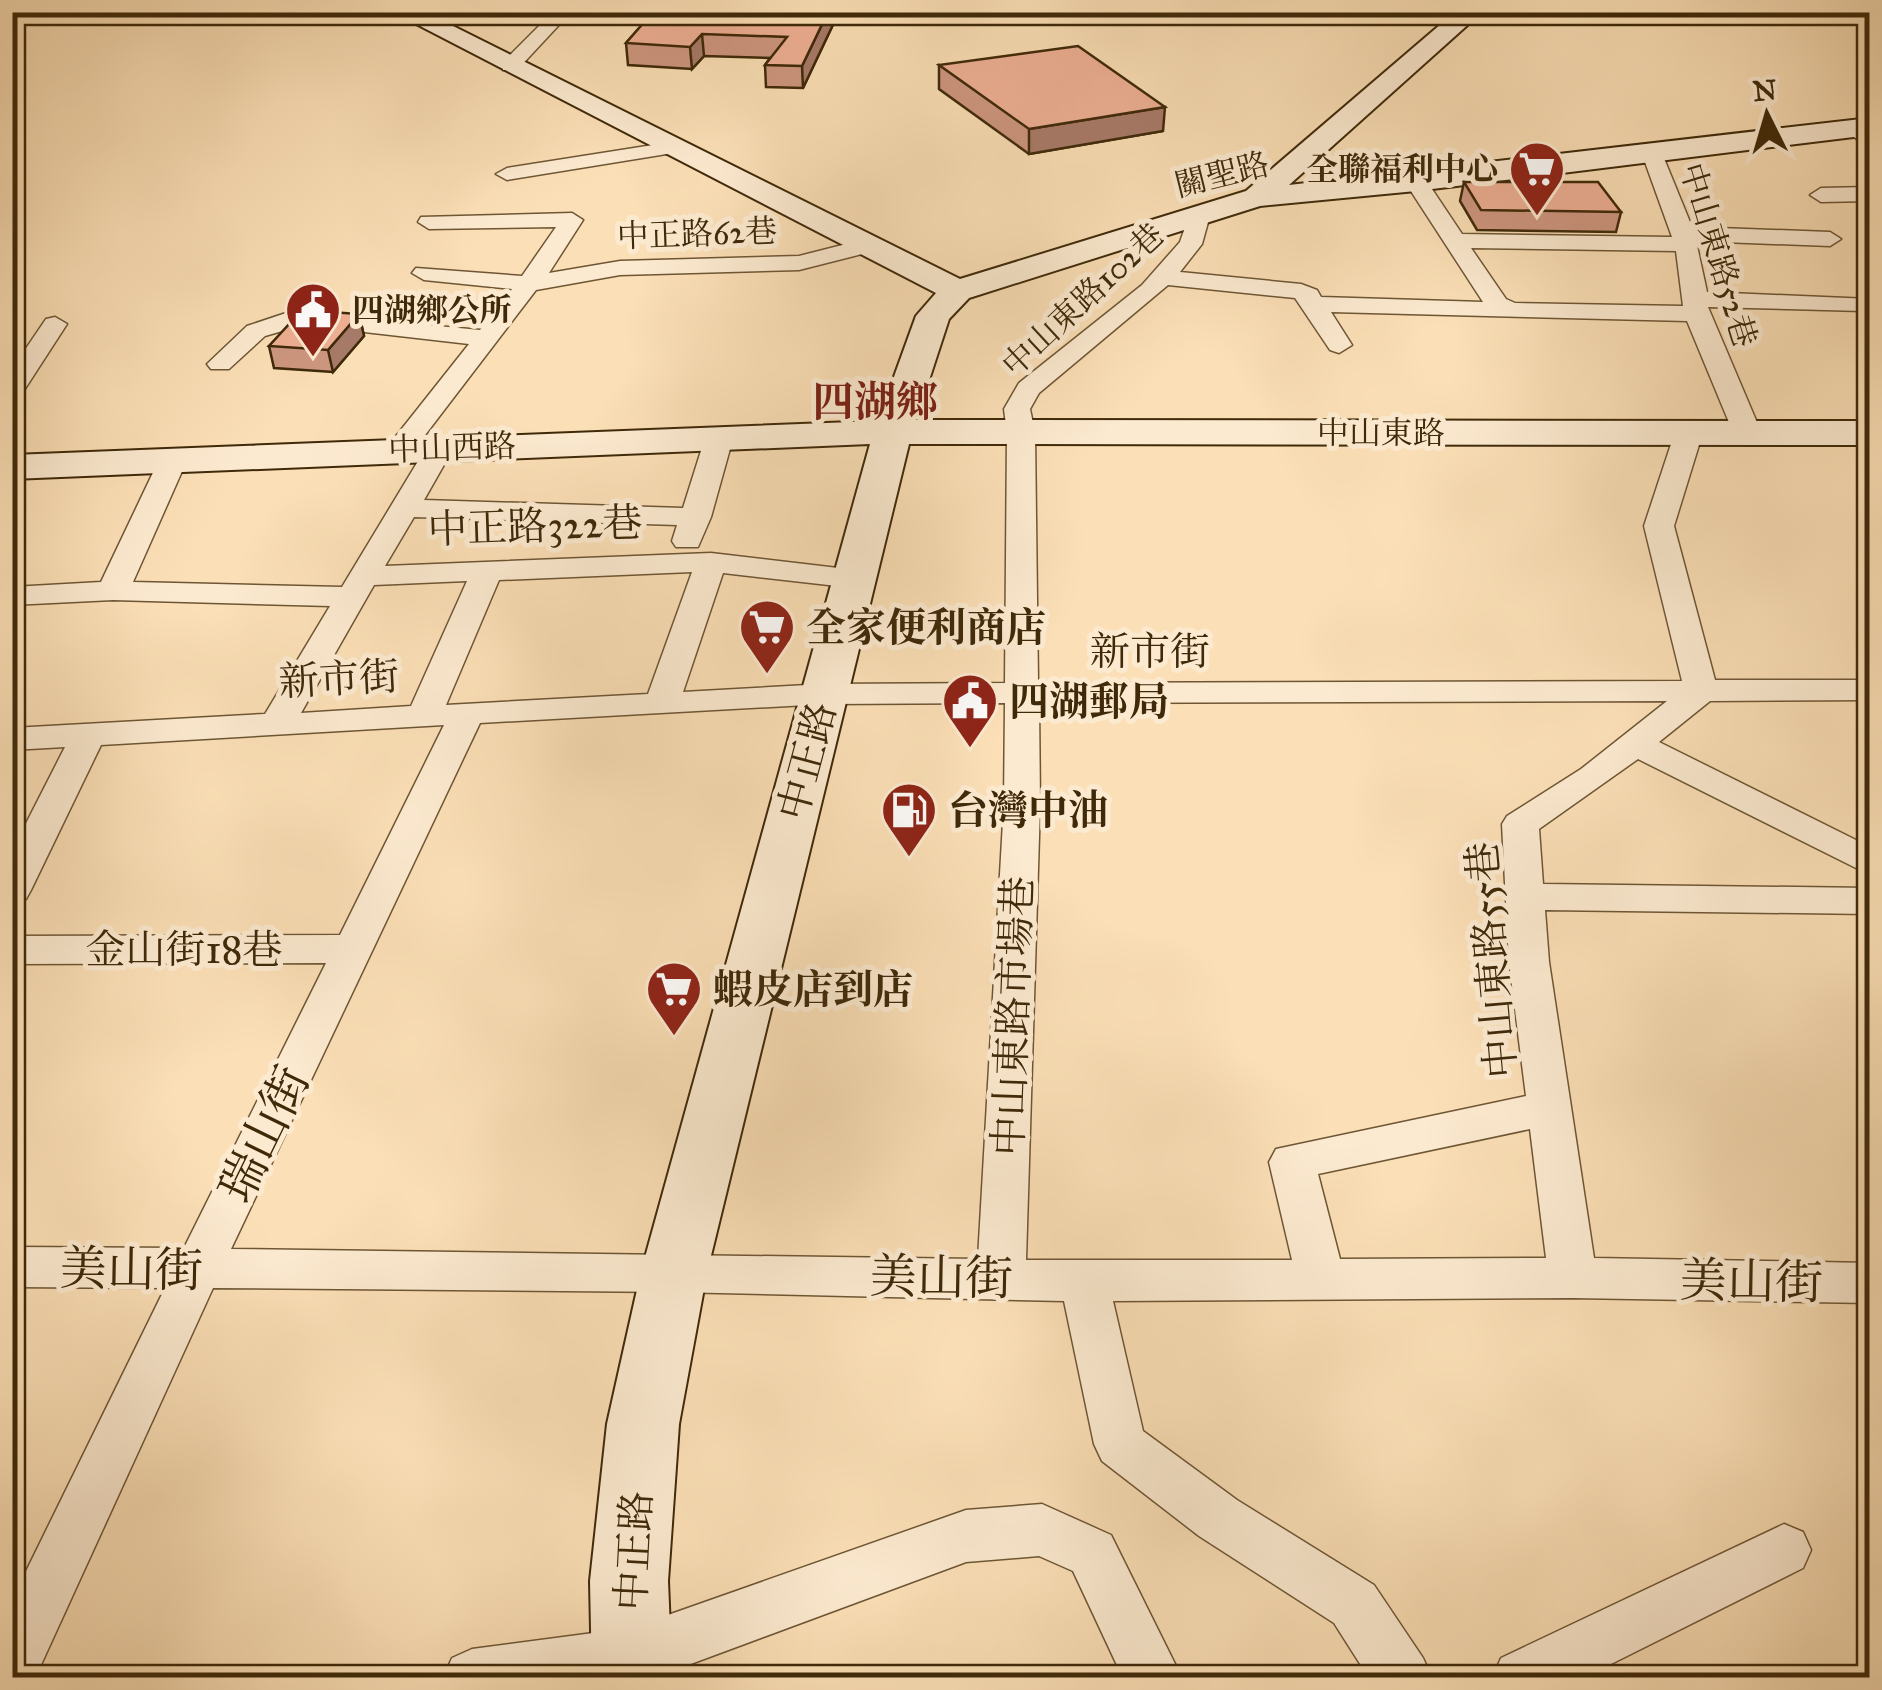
<svg xmlns="http://www.w3.org/2000/svg" width="1882" height="1690" viewBox="0 0 1882 1690" font-family="'IM FELL Great Primer','Noto Serif TC',serif">
<style>
.lines{fill:none;stroke-linecap:round;stroke-linejoin:round}
.street-casing{stroke:#6e5634;stroke-width:3}
.secondary-casing{stroke:#3f2909;stroke-width:4}
.street{fill:#fcead0;fill-rule:evenodd}
.secondary{fill:#fcead0;fill-rule:evenodd}
.wall{fill:#cd967f;stroke:#3f2909;stroke-width:2.5}
.shaded-wall{fill:#a77a68;stroke:#3f2909;stroke-width:2.5}
.building{fill:#eeaf94;stroke:#3f2909;stroke-width:2.5}
.labels{text-anchor:middle;dominant-baseline:central;stroke-width:10;stroke-linejoin:round;paint-order:stroke}
.far-poi-label{font-size:32px;font-weight:bold;fill:#3f2909;stroke:#fcead0;text-anchor:end}
.far-street-label{font-size:32px;fill:#3f2909;stroke:#fcead0}
.street-label{font-size:40px;fill:#3f2909;stroke:#fcead0}
.poi-label{font-size:40px;font-weight:bold;fill:#3f2909;stroke:#fcead0;text-anchor:start}
.far-district-label{font-size:42px;font-weight:bold;fill:#7a1f14;stroke:#fcead0}
.near-street-label{font-size:48px;fill:#3f2909;stroke:#fcead0}
</style>
<rect width="100%" height="100%" fill="#fbdfb6"/>
<filter id="stains"><feTurbulence type="fractalNoise" baseFrequency=".002" numOctaves="4"/><feColorMatrix values="0 0 0 0 .2 0 0 0 0 .09 0 0 0 0 .02 0 0 0 .5 -.17"/></filter>
<radialGradient id="worn" r=".72"><stop offset=".6" stop-color="#630" stop-opacity="0"/><stop offset="1" stop-color="#630" stop-opacity=".3"/></radialGradient>
<g class="lines">
<g class="street-casing">
<g id="street">
<path d="M553,12H571L517,70H503V62Z"/>
<path d="M1852,122L1870,132V149L1842,128Z"/>
<path d="M672,142L682,148L679,152L507,180L496,174L507,168Z"/>
<path d="M1651,145L1661,151L1692,227L1830,232L1841,239L1830,246L1696,241L1707,292L1870,299V309L1862,311L1708,307L1761,432L1757,438L1747,440L1733,432L1687,321L1331,312L1352,345L1339,353L1330,350L1295,298L1168,285L1039,393L1030,409L1035,433L1038,683L1682,681L1644,526L1675,432L1689,424L1699,426L1703,432L1674,526L1715,680H1870V700L1710,701L1659,742L1870,847V875L1638,759L1539,829L1543,884L1870,888V914L1545,910L1549,962L1594,1258L1870,1263V1303L1573,1298L1113,1301L1143,1431L1237,1500L1374,1585L1423,1658L1432,1678H1369L1334,1623L1199,1536L1102,1461L1094,1444L1064,1301L674,1292L213,1288L35,1678H12V1600L165,1288L12,1287V1247L184,1248L326,963L12,964V936L340,935L444,725L101,745L31,890L26,899L12,903V851L65,747L12,750V728L265,714L330,606L113,600L12,605V587L101,582L159,460L163,454H183L187,460L133,582L342,587L429,443L439,441L453,449L424,500L683,508L705,438L719,430L733,438L711,517L698,547H676L672,541L677,525L414,517L385,566L711,553L855,570L866,572L871,579L866,586L855,588L723,573L683,692L825,684L1005,683L1007,433L1004,409L1019,383L1142,285L1180,242L1191,210H1207L1210,215L1202,244L1180,272L1301,284L1317,290L1321,297L1483,302L1405,182L1408,177H1424L1462,234L1672,237L1641,151ZM1471,248L1676,251L1683,306L1515,303L1506,299ZM692,572L648,694L446,705L499,580ZM467,581L411,706L301,713L374,585ZM1667,701L1581,769L1507,816L1502,824L1509,962L1526,1096L1276,1149L1269,1162L1292,1260H1026L1040,804L1039,703ZM1005,703L1004,804L978,1259L231,1249L480,723L825,704ZM1530,1129L1546,1258L1340,1259L1318,1174Z"/>
<path d="M1870,187V201L1821,202L1810,195L1821,188Z"/>
<path d="M572,213L583,220L549,273L620,261L799,256L866,239L878,246L874,251L799,270L620,275L536,290L409,456L399,458L385,450L469,344L303,325L265,336L229,369H211L207,364L247,326L289,312L480,330L512,289L424,280L412,273L416,268L522,276L556,227L429,229L418,222L421,217Z"/>
<path d="M55,317L67,324L21,395L12,397V369L46,319Z"/>
<path d="M1042,1504L1111,1535L1182,1678H1123L1073,1571L1039,1556L966,1562L653,1678H443L452,1658L472,1649L631,1628L966,1510Z"/>
<path d="M1784,1524L1803,1532L1811,1550L1803,1568L1583,1678H1492L1501,1658Z"/>
</g>
</g>
<g class="secondary-casing">
<path id="secondary" d="M393,12H425L960,279L1246,191L1455,12H1482L1289,185L1870,118V135L1416,191L1260,206L969,298L949,319L916,420L1870,421V445L909,444L707,1272L679,1424L668,1581L672,1678H592L590,1581L607,1424L641,1272L870,444L12,479V455L878,421L916,316L936,293Z"/>
</g>
<use href="#street" class="street"/>
<use href="#secondary" class="secondary"/>
</g>
<g class="wall">
<path d="M618,12H839L803,88L766,87L765,65L770,58L704,56L692,69L628,65L626,43L643,24L619,22Z"/>
<path d="M939,65L1163,131L1029,154L939,89Z"/>
<path d="M1464,182L1621,212L1616,232L1477,230L1460,201Z"/>
<path d="M359,314L364,336L333,372L274,368L269,346Z"/>
</g>
<g class="shaded-wall">
<path d="M828,12H839L803,88L802,66Z"/>
<path d="M702,34L704,56L692,69L690,47Z"/>
<path d="M1165,107L1163,131L1029,154V129Z"/>
<path d="M359,314L364,336L333,372L328,350Z"/>
</g>
<g class="building">
<path d="M653,12H828L802,66L765,65L787,37L702,34L690,47L626,43Z"/>
<path d="M1078,46L1165,107L1029,129L939,65Z"/>
<path d="M1464,182H1598L1621,212L1481,210Z"/>
<path d="M302,310L359,314L328,350L269,346Z"/>
</g>
<defs>
<g id="supermarket-pin" transform="scale(2.875)"><path d="M0 17L-7.5 6A9.5 9.5 0 1 1 7.5 6Z" fill="#8f2418" stroke="#fcead0"/><path d="M-6-5.5h2.5l.6 2H6L4.5 2H-2.5L-4.4-4H-6ZM-1.5 3.2a1.3 1.3 0 1 0 .1 0ZM3 3.2a1.3 1.3 0 1 0 .1 0Z" fill="#fff"/></g>
<g id="civic-pin" transform="scale(2.875)"><path d="M0 17L-7.5 6A9.5 9.5 0 1 1 7.5 6Z" fill="#8f2418" stroke="#fcead0"/><path d="M-.6-6.5H3V-4.5H.6V-3L4-1V1h2V6H-6V1h2V-1L-.6-3ZM-1.2 2.5V6h2.4V2.5Z" fill="#fff"/></g>
<g id="fuel-pin" transform="scale(2.875)"><path d="M0 17L-7.5 6A9.5 9.5 0 1 1 7.5 6Z" fill="#8f2418" stroke="#fcead0"/><path d="M-5.5-6h7V0h2V4h1.3V-2.5L3-4.5l.8-.8L6-3V5H2.5V1h-1V6h-7ZM-4.2-4.7v3.2H.2V-4.7Z" fill="#fff"/></g>
</defs>
<g fill-rule="evenodd">
<use href="#supermarket-pin" x="1537" y="169"/>
<use href="#civic-pin" x="313" y="310"/>
<use href="#supermarket-pin" x="767" y="627"/>
<use href="#civic-pin" x="970" y="701"/>
<use href="#fuel-pin" x="909" y="810"/>
<use href="#supermarket-pin" x="674" y="989"/>
</g>
<g class="labels">
<g class="far-poi-label">
<text x="1498" y="169">全聯福利中心</text>
<text x="352" y="310" text-anchor="start">四湖鄉公所</text>
</g>
<g class="far-street-label">
<text transform="translate(1222 175) rotate(-14)">關聖路</text>
<text transform="translate(697 234) rotate(-2)">中正路62巷</text>
<text transform="translate(1718 255) rotate(73)">中山東路52巷</text>
<text transform="translate(1083 300) rotate(-43)">中山東路102巷</text>
<text x="1381" y="433">中山東路</text>
<text transform="translate(452 448) rotate(-2)">中山西路</text>
</g>
<g class="street-label">
<text transform="translate(535 526) rotate(-2)">中正路322巷</text>
<text x="1150" y="651">新市街</text>
<text transform="translate(339 679) rotate(-3)">新市街</text>
<text transform="translate(807 761) rotate(-75)">中正路</text>
<text x="184" y="949">金山街18巷</text>
<text transform="translate(1492 960) rotate(-95)">中山東路55巷</text>
<text transform="translate(1013 1016) rotate(-88)">中山東路市場巷</text>
<text transform="translate(634 1551) rotate(-87)">中正路</text>
</g>
<g class="poi-label">
<text x="806" y="627">全家便利商店</text>
<text x="1009" y="701">四湖郵局</text>
<text x="948" y="810">台灣中油</text>
<text x="713" y="989">蝦皮店到店</text>
</g>
<g class="far-district-label">
<text x="875" y="402">四湖鄉</text>
</g>
<g class="near-street-label">
<text transform="translate(264 1134) rotate(-64)">瑞山街</text>
<text transform="translate(131 1269) rotate(1)">美山街</text>
<text transform="translate(941 1277) rotate(1)">美山街</text>
<text transform="translate(1751 1281) rotate(1)">美山街</text>
</g>
</g>
<rect width="1882" height="1690" fill="none" stroke="#fbdfb6" stroke-width="50"/>
<rect x="15" y="15" width="1852" height="1660" fill="none" stroke="#3f2909" stroke-width="5"/>
<rect x="25" y="25" width="1832" height="1640" fill="none" stroke="#3f2909" stroke-width="2.5"/>
<g transform="translate(1767 115) rotate(355)" stroke="#fcead0" stroke-width="8" paint-order="stroke">
<path d="M0-8L18 38L0 25L-18 38Z" fill="#3f2909"/>
<text y="-15" font-size="28" font-weight="bold" text-anchor="middle" fill="#3f2909">N</text>
</g>
<rect width="100%" height="100%" filter="url(#stains)"/>
<rect width="100%" height="100%" fill="url(#worn)"/>
</svg>
